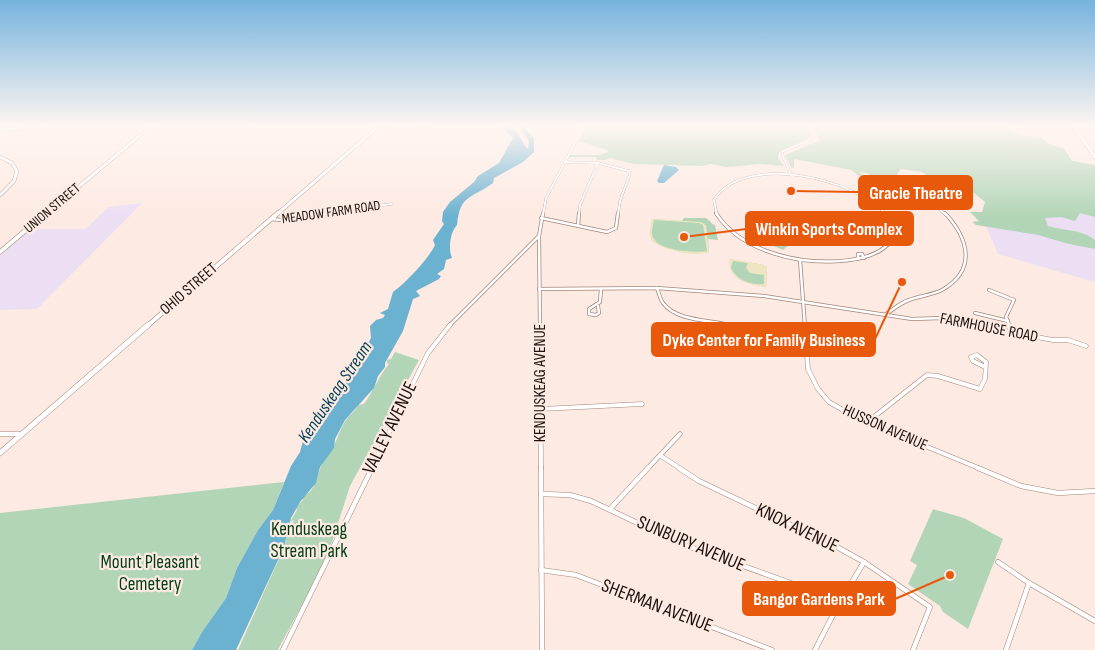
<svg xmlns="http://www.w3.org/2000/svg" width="1095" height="650" viewBox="0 0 1095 650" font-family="'Sofia Sans Condensed',sans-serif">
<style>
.medical{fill:#ecdff4}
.green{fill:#b3d5b7}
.sand{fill:#efe5c0;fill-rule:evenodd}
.water{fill:#6bb1d0}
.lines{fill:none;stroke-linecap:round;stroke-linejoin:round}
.street-far3-casing{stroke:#a3867a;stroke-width:2.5}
.street-far2-casing{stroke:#a3867a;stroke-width:4}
.street-far1-casing{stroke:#a3867a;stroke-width:5}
.street-casing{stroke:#a3867a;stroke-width:5.5}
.secondary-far2-casing{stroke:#a3867a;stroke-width:4}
.secondary-far1-casing{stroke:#a3867a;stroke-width:5}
.secondary-casing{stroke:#a3867a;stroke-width:6}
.primary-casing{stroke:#a3867a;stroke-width:4.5}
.street-far3{stroke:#fff;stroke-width:2}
.street-far2{stroke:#fff;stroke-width:2.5}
.street-far1{stroke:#fff;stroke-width:4}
.street{stroke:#fff;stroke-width:4.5}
.secondary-far2{stroke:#fff;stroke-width:3}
.secondary-far1{stroke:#fff;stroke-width:4}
.secondary{stroke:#fff;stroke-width:5}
.primary{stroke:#fff;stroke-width:4}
.labels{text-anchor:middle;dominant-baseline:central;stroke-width:4.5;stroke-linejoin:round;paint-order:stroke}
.far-street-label{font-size:14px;fill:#1c110d;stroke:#fdeae2}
.street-label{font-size:16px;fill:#1c110d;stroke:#fdeae2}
.water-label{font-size:18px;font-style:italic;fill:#003f54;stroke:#fdeae2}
.near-street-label{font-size:19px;fill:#1c110d;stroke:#fdeae2}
.near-park-label{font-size:19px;fill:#003d14;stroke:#fdeae2}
.leader{fill:none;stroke:#e8590c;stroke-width:2}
.callout-dot{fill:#e8590c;stroke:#fdeae2;stroke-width:2}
.callout{fill:#e8590c;stroke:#e8590c;stroke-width:2}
.callout-label{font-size:18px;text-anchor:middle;font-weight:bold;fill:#fff}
</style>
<rect width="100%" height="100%" fill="#fdeae2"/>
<g class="medical">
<path d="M1031,199L1095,215V282L998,254L986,226Z"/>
<path d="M142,203L37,309L0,310V256L31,229H86L108,207Z"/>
</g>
<g class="green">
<path d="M587,126H800L802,128L799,130L809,132L810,137L779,152L778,158L784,166L761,164L727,167L710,164L702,166L634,164L610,158L606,160H597L596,157H569L570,155H600L608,152L607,150L579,141Z"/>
<path d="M812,126H1002L1023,136L1041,137L1049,144L1064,148L1072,161L1095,165V217L1080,213L1075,221L1061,217L1045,218L1048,226C1063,231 1082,229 1095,240V249L1069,244L1038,235L976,225L972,222L979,221L970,212H982L985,202L974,193L945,198L926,187L927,176L922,172L900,169L896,177L900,181L882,184L867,173L858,172L873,180L857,175L852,170L794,159V168L791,167L785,155L820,140L815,131L812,129Z"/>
<path d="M777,217L808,229L783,250L751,236Z"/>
<path d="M684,218H706L711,222L712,224L715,225L718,240L708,239L709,252C691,256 668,251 652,241L650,234L652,219L682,221Z"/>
<path d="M730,259L764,265L767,267L766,287C750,284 727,281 730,259Z"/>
<path d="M395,352L419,360L350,486L332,542L316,579L282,642L278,650H238L285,545L287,533L294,520L290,522L297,510L296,507L303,500V496C315,492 317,477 321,466C324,459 329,454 333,447C338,439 340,428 346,420C350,414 355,412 358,405L364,404C374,390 379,376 389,364L387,363V360L391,359Z"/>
<path d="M284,482L273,510L258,530L237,568L226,598L202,632L192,650H0V513Z"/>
<path d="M933,509L964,518L1003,539L968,629L943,612L940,606L908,584L917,565L910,561Z"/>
</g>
<g class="sand">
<path d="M652,219L701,222L706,225L709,252C691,256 668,251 652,241L650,234ZM654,220L699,223L703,225L707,251C695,253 661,251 654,239C650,234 653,225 654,220Z"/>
<path d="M730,259L764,265L767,267L766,287C750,284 727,281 730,259ZM733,261L748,263L746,268L750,273L764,275V284C752,285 737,281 731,268Z"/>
</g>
<g class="water">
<path d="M501,126C520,126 519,140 528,149L529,141L519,126L525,127L534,139V152L523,162L494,178L493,183C471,199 460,194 457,225C450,232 448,249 452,258L446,260L444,269L437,274L441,276L439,279L416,291L420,296L413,299L403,331L385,363V367L378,376L374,388L345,420L335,439L334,448L320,467L316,483L300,502L291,518L284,547L236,650H192L202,632L226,598L237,568L258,530L273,510L291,466L300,452L306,430L326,413L354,369L357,359L364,351L371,338L370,326L376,320L383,318L385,315L380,313L388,309L393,292C406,283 429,258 435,245L433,240L444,224L442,221L443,212L450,202L474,182L478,176L499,163L513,138Z"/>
<path d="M664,165L676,167L679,170L664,183H659L657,181Z"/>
</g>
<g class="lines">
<g class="street-far3-casing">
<g id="street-far3">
<path d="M375,129L427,126"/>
<path d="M565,162L598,163L629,171L630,174L620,201L618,215"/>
<path d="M791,175L782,154L783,151L810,140L812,135L805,126"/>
<path d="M869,200L915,189L946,215"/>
<path d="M321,215L348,209L392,204"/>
<path d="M543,215L546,198L584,126"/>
<path d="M579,215L580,205L598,163"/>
<path d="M717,215L714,200C744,152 855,178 887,215"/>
</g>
</g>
<g class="street-far2-casing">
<g id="street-far2">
<path d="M716,213C762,286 933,269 885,213"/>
<path d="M541,218L607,232L616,228L618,213"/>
<path d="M271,219L291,221L327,213"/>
<path d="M578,226L579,213"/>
<path d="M858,259V254H862L864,258"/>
<path d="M800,260L805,327"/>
<path d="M657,288C659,293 660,299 663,303C678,323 714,319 736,327"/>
<path d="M539,289L657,288L764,296L912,319L943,318L976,327"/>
<path d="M989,290L1014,300L1006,317L1010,327"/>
<path d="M598,306L599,313L596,315L589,314V309L600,302L601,289"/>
<path d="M975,313L1008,321"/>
<path d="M886,314C894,309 900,303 909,300C920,296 932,295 942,290C977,270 969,239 945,213"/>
<path d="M725,324L726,327"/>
<path d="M448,327L539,236"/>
<path d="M540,327L539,236L543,213"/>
</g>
</g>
<g class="street-far1-casing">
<g id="street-far1">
<path d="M540,325L541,469"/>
<path d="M725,325L731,333L742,335L743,332L733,325"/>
<path d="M805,325L808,369L818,389L829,402L857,418L981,469"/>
<path d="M971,325L1053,340H1068L1086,346"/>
<path d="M1009,325L1012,333"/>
<path d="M541,409L642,404"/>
<path d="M870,423L875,416L927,375L938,376L980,389L985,379L986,362L977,355L971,357L973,361L985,367"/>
<path d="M0,434H19"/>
<path d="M661,456L681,469"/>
<path d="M371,469L428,353L450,325"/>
<path d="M647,469L680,434"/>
</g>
</g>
<g class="street-casing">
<g id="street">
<path d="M541,468L542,650"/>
<path d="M679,468L699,481L837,547L864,562L930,607L913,650"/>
<path d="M978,468L1021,486L1058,493L1095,491"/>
<path d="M541,494L570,495L591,501L682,544L810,590L837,607"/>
<path d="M610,509L648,468"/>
<path d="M998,562L1029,583L1095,621"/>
<path d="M541,570L576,575L772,650"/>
<path d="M283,650L372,468"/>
<path d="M815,650L837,607L864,562"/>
<path d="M1006,650L1029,583"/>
</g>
</g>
<g class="secondary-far2-casing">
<g id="secondary-far2">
<path d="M1089,126L1095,127"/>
<path d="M0,130L44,126"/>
<path d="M0,157L12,163L17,171L14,181L0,195"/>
<path d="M45,215L151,126"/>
<path d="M276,215L379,126"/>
</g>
</g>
<g class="secondary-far1-casing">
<g id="secondary-far1">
<path d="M0,252L46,213"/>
<path d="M146,327L278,213"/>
</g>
</g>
<g class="secondary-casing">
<path id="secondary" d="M0,453L148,325"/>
</g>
<g class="primary-casing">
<path id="primary" d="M1074,126L1095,157"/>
</g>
<use href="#street-far3" class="street-far3"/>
<use href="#street-far2" class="street-far2"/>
<use href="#street-far1" class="street-far1"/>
<use href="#street" class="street"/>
<use href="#secondary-far2" class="secondary-far2"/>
<use href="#secondary-far1" class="secondary-far1"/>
<use href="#secondary" class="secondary"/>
<use href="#primary" class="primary"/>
</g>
<linearGradient id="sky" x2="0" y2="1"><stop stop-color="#76b3de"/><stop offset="0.58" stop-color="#fef6f2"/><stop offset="1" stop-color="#fef6f2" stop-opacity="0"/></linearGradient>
<rect width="1095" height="217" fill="url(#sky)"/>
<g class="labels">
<g class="far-street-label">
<text transform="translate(52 208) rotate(-40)">UNION STREET</text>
<text transform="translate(331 212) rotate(-8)">MEADOW FARM ROAD</text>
</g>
<g class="street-label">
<text transform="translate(189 289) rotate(-41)">OHIO STREET</text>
<text transform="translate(989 328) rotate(11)">FARMHOUSE ROAD</text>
<text transform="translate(540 383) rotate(-90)">KENDUSKEAG AVENUE</text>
<text transform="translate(885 428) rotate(24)">HUSSON AVENUE</text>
</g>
<g class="water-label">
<text transform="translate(335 392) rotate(-56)">Kenduskeag Stream</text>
</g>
<g class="near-street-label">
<text transform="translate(390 428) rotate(-64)">VALLEY AVENUE</text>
<text transform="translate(797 528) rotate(26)">KNOX AVENUE</text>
<text transform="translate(691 544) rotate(23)">SUNBURY AVENUE</text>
<text transform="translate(657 606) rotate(21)">SHERMAN AVENUE</text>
</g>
<g class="near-park-label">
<text x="309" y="529">Kenduskeag<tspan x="309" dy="22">Stream Park</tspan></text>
<text x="150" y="562">Mount Pleasant<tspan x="150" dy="22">Cemetery</tspan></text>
</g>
</g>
<path class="leader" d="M791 191L859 192M684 237L746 229M902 282L875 339M950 575L895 599"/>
<g class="callout-dot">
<circle cx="791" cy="191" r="5"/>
<circle cx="684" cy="237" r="5"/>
<circle cx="902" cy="282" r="5"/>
<circle cx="950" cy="575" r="5"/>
</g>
<g class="callout">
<rect x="859" y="176" width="113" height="33" rx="5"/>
<rect x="746" y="212" width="167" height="33" rx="5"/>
<rect x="652" y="323" width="223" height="33" rx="5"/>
<rect x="743" y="582" width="152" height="33" rx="5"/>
</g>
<g class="callout-label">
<text x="916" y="199">Gracie Theatre</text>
<text x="829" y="235">Winkin Sports Complex</text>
<text x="764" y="346">Dyke Center for Family Business</text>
<text x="819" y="605">Bangor Gardens Park</text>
</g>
</svg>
